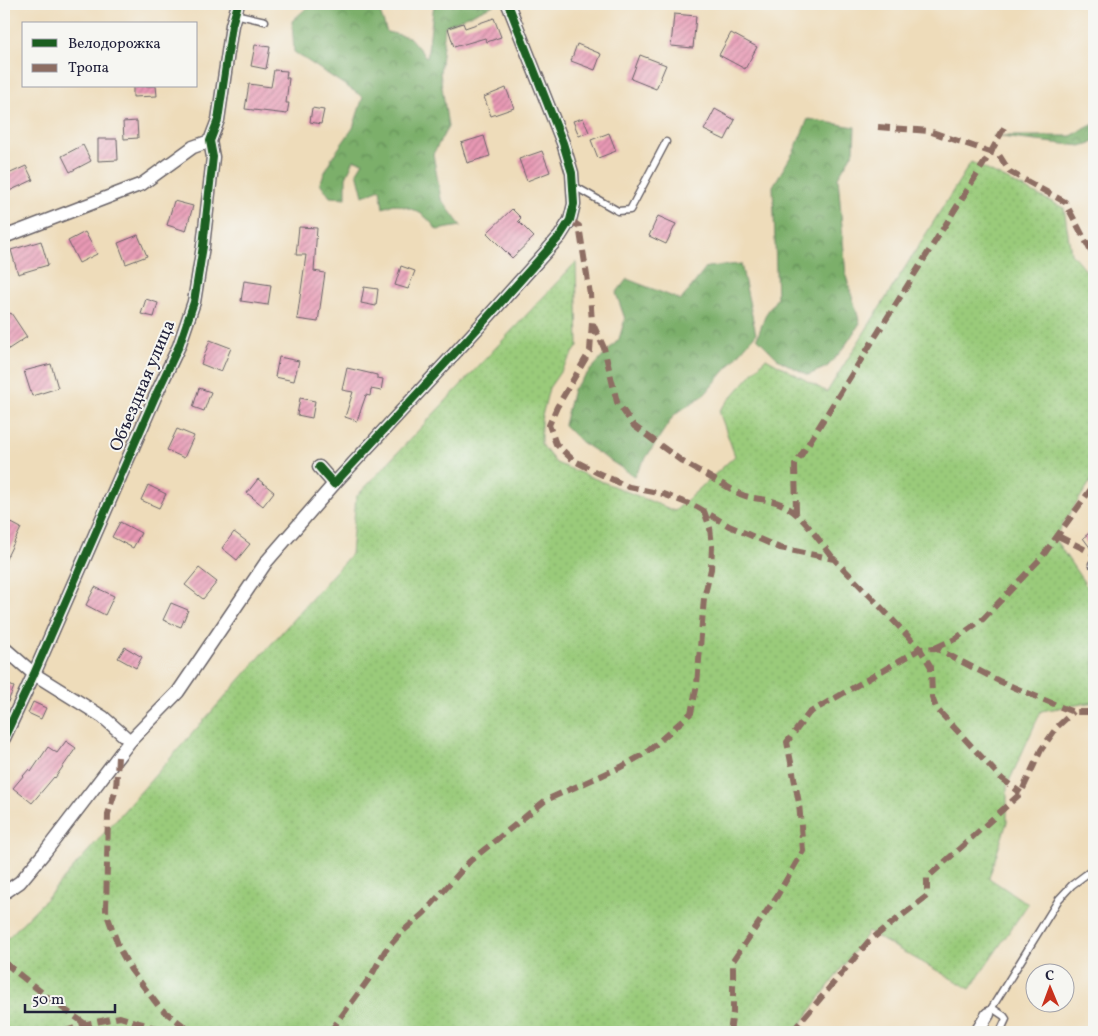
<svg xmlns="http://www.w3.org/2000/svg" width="1098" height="1036" viewBox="0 0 1098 1036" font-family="Vollkorn,serif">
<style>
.grass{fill:url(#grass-dots);stroke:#5e765a}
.forest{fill:url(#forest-crowns);stroke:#4e6852}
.building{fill:url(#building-hatch)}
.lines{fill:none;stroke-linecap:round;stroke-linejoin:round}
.service-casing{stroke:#696367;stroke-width:9}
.minor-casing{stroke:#696367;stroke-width:15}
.service{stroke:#fff;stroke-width:6}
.minor{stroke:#fff;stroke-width:12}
.quiet{stroke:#8d6e63;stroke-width:6;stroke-dasharray:12 6;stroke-linecap:butt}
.cycleway-casing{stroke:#f6f6f2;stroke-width:11}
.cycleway{stroke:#1b5e20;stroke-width:8}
.labels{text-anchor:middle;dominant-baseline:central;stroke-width:4;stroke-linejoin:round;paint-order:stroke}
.street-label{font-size:18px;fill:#22223b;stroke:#f6f6f2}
</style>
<defs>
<pattern id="grass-dots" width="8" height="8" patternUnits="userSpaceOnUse" patternTransform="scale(1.25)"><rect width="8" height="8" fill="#9acb7a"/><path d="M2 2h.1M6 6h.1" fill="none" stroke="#84ae6a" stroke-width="1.8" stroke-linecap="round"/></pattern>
<pattern id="forest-crowns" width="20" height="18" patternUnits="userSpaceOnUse" patternTransform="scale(1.25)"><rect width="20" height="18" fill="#7baf6a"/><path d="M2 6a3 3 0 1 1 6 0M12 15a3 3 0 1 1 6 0" fill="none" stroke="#648e58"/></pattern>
<pattern id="building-hatch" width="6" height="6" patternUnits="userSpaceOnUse" patternTransform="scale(1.25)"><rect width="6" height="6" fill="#e899b4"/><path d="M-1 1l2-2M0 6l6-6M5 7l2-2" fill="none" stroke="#bc7c94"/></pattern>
</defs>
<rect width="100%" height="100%" fill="#f6f6f2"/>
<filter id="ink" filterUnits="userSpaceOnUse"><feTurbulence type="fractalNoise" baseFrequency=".02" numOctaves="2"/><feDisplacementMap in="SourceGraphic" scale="10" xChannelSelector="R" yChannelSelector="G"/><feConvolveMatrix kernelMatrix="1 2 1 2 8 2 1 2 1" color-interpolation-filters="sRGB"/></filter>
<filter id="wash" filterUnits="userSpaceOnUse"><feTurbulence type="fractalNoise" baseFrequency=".0096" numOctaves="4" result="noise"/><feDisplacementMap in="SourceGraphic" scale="20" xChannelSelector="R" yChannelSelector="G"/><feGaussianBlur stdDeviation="1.12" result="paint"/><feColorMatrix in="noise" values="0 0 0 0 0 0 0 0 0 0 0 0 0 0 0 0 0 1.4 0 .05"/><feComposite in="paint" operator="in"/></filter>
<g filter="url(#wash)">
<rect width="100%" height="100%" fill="#eedcba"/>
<path class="grass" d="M971,162L1064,208L1071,253L1094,280V476L1054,538L1094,597V702L1041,711L1007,786V822L989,878L1028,904L970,989L868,932L795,1032H4V942L44,901L351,554L356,497L576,262L578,346L549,388L541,420V444L556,463L675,511L735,456L719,411L766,358L827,392Z"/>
<g class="forest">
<path d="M311,4H377L387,32L409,37L427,58L434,4H496L445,26L440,73L448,127L433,154L441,199L461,226L437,230C423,211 415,210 394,204L383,208L380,189L363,196L357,172L363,162L354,160L346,177V198L330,197L320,183L331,159L353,128L363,97L294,52L292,21Z"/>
<path d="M808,119L855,127L854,151L838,177L846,276L860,323L843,349L827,367L808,375L779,360L757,338L766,314L777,298L773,186L794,151Z"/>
<path d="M1094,124V142L1081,146L992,136H1071Z"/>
<path d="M741,264L756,334L705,394L674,415L634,476L581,442L564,425L573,389L619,339L625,319L616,293L627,279L681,300L707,267Z"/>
</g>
<g id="blocks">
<g class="building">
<path d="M674,14L696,16L693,48L671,46Z"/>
<path d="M494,18L501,37L487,42L485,38L454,47L448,28L463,23L465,28Z"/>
<path d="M731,33L757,47L745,69L719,55Z"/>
<path d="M577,44L601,54L595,70L571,61Z"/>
<path d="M255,45L270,47L266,69L251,66Z"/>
<path d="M640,55L666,65L656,89L631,79Z"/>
<path d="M274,70L287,71L286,78H289L286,103H289L287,114L245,109L249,84L271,87Z"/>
<path d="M133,86H156L157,96L133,97Z"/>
<path d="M506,88L514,108L491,116L484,97Z"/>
<path d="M312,108L324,110L321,124L310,122Z"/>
<path d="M715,109L735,120L725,140L704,130Z"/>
<path d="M583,118L589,132L579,136L573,121Z"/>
<path d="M137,121L138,138L124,139L123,122Z"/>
<path d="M609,133L616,151L598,158L591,140Z"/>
<path d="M484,136L490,156L467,163L461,143Z"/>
<path d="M98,139H117L118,160L98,161Z"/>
<path d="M83,145L91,161L70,172L62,156Z"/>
<path d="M542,151L550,172L527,181L519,159Z"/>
<path d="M26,166L33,180L7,192L4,186V176Z"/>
<path d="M174,201L193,206L186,231L167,225Z"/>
<path d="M512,209L521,218L518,221L534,237L512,258L487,233Z"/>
<path d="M658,216L676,224L666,244L649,236Z"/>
<path d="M299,227L317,228L314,271L325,273L318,322L297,319L306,255H296Z"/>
<path d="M85,232L97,254L79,263L68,241Z"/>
<path d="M138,235L147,256L126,264L118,243Z"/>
<path d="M41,241L48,265L18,274L11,250Z"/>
<path d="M401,266L415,271L408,289L395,285Z"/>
<path d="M244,281L271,285L268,305L241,301Z"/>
<path d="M364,287L378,289L376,306L361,303Z"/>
<path d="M146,299L158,303L154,317L141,314Z"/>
<path d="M11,313L27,337L4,352V317Z"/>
<path d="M210,340L231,348L221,372L201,364Z"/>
<path d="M279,357L299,361L294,381L275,377Z"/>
<path d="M51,364L58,388L32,396L24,371Z"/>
<path d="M347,368L377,375V378L383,379L381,391L371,389L370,396L366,395L357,421L345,417L353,392L342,390Z"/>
<path d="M199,388L211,392L204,411L193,407Z"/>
<path d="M300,398L315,401L312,418L297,415Z"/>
<path d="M177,429L194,436L184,458L167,450Z"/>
<path d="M258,479L274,492L263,506L247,493Z"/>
<path d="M148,485L166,494L159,508L141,500Z"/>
<path d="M4,519L21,528L4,563Z"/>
<path d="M120,522L141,533L133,548L112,537Z"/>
<path d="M1094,529V553L1083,538Z"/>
<path d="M234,532L250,544L237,560L222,548Z"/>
<path d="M199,568L217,582L203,599L185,585Z"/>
<path d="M95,587L114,596L105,615L86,605Z"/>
<path d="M171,603L188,610L181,627L163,620Z"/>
<path d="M125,647L142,657L136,668L118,658Z"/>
<path d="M4,683L14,687L4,712Z"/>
<path d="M33,702L46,708L41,719L28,713Z"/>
<path d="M66,741L76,748L55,778L54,777L32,803L13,788L29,769L31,772L48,747L57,753Z"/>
</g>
</g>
</g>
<g filter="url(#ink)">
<use href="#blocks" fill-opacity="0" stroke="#696367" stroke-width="1"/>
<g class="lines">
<g class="service-casing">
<g id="service">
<path d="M235,14L265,21"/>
<path d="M574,186L618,211L630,210L666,142"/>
<path d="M1092,564L1094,562"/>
<path d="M992,1008L1004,1016L1006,1019L1000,1032"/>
<path d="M988,1014L1059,899L1072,885L1092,870H1094"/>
</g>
</g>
<g class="minor-casing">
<g id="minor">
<path d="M4,237L142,184L193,147L210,141"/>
<path d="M319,467L334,484L478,328L560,236L570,220L574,204L572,173L563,143L508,4"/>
<path d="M4,648L34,674L103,717L130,741"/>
<path d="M4,738L34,674L155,397L179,346L194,302L203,246L213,157L210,141L218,120L232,25L238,4"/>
<path d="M4,893L20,882L45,852L130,741L178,692L267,561L334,484"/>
<path d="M977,1032L988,1014"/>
</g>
</g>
<use href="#service" class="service"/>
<use href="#minor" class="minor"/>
<g class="quiet">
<path d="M878,127L929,131L999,155L1010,172L1065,202L1094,257"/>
<path d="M570,220L579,226L590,294L592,322L590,351L557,407L549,425L556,444L573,460L598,473L629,487L663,494L697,507L729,526L780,548L834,559L874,600L920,649L931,667L932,697L936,708L1002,779L1021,793"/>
<path d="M593,324L604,348L617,402L634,426L683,462L740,494C753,500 768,498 781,504C803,514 818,540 834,559"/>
<path d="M796,512L795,465L991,152L1006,124"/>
<path d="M1058,536L1094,554"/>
<path d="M935,648L955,639L983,619L1042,557L1094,485"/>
<path d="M118,757L116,789L108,814L106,912L120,950L131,970L160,1008L192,1032"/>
<path d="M4,962L51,1000L97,1032"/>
<path d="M63,1032L87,1024L120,1017L155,1028L180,1032"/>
<path d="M330,1032L371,976L385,951L401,933L424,913L470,861L546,800L621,767L646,753L691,713L697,685L704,598L711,569L712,546L710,528L704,511"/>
<path d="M730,1032L733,1012V961L777,896L803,851L799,803L787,742L809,713L920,649L935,648L999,681L1073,712H1094"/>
<path d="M792,1032L869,941L927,896V878L1021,793L1041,750L1057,727L1073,712"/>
</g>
<g class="cycleway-casing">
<g id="cycleway">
<path d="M319,467L334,484L478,328L560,236L570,220L574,204L572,173L563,143L508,4"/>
<path d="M4,738L34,674L155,397L179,346L194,302L203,246L213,157L210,141L218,120L232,25L238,4"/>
</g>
</g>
<use href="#cycleway" class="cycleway"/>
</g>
</g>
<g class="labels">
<g class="street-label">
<text transform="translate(143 386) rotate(-67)">Объездная улица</text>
</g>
</g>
<rect width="1098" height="1036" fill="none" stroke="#f6f6f2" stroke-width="20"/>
<rect x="22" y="22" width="175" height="65" fill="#f6f6f2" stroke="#a1a1a9"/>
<rect x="32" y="39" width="25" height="8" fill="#1b5e20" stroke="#a1a1a9"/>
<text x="68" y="48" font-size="15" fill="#22223b">Велодорожка</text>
<rect x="32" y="64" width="25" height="8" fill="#8d6e63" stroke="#a1a1a9"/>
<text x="68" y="72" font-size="15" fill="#22223b">Тропа</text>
<g transform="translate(1050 988) rotate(359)"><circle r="24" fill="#f6f6f2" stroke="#a1a1a9"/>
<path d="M0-4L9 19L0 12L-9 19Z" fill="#c8321e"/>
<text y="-8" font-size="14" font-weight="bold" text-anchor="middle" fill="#22223b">С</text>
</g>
<path d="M25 1004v8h90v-8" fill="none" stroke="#22223b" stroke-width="2.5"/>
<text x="32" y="1004" font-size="15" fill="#22223b" stroke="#f6f6f2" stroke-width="4" paint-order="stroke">50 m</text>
</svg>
